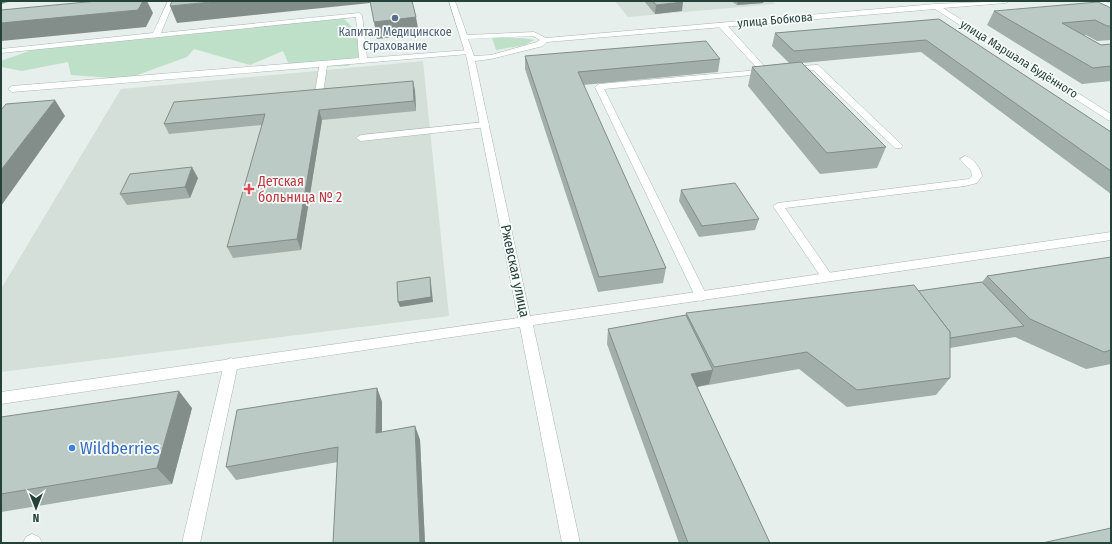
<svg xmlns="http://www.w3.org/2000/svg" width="1112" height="544" viewBox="0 0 1112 544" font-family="'Fira Sans Condensed',sans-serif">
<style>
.built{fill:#d4dfda}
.green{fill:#bfe0c8}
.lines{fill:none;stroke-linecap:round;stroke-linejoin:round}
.service-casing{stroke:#a8b8b2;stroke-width:1}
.minor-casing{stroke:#a8b8b2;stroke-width:1}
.primary-casing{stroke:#c2cac8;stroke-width:1}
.service{fill:#fff;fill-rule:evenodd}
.minor{fill:#fff;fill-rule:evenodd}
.primary{fill:#6aa596;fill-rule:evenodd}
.wall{fill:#a1aea9}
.shaded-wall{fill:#838d89}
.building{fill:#bbcac4;stroke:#838d89}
.service-dot{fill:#5c6f8a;stroke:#f7fbf9;stroke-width:1.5}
.health-dot{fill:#e0444e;stroke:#f7fbf9;stroke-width:1.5}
.shop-dot{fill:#3f7fe0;stroke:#f7fbf9;stroke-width:1.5}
.labels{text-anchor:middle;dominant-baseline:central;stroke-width:3.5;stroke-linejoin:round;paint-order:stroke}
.far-street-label{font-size:12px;fill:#24423a;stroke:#f7fbf9}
.far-service-label{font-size:12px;fill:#4e5e75;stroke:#f7fbf9}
.health-label{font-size:14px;fill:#be3a42;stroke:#f7fbf9;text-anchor:start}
.street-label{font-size:14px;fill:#24423a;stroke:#f7fbf9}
.near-shop-label{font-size:17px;fill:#366cbe;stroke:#f7fbf9;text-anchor:start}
</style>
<rect width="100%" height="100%" fill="#e6efeb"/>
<g class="built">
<path d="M615,1H772L775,4L628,17Z"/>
<path d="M423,61L449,316L1,372V289L121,89Z"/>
</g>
<g class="green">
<path d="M343,18C357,30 360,39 359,56L348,66L290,67L283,51L250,65L194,49L187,57L126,79L71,75L68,62L22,71L1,67V61L32,50Z"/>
<path d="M492,38H522L534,40L525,45L496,50Z"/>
</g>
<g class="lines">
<g class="service-casing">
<g id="service">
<path d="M168,1H174L161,33L359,13L362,15L367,58L468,50L472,52L468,54L327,66L323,93L319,96L315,93L319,67L12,92L8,89L12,86L359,58L356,17L1,53V49L153,33Z"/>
<path d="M1095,1H1103L1111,4V9Z"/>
<path d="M719,23H725L767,69H773V73L604,89L707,296L705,299L701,301L697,299L695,296L595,87L599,84L759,70L719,27Z"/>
<path d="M815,65H818L901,144L903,146L901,148H895L813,70L791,71L787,69L791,67Z"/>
<path d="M485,122L488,123L490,125L488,127L361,141L356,138L361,135Z"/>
<path d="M965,156C973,158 981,168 982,176L977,183L965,186L785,208L833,277L831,280L827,281L823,280L773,206L778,203L969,179L972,176L971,171L960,159Z"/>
<path d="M231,358L236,360L238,364L200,543H182L224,364L226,360Z"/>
<path d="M32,534L39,537L42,543H23L26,537Z"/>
</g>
</g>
<g class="minor-casing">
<path id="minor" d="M449,1H455L467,35L534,32L546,38L935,4L1009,1L1006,3L943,8L1111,114V121L1108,120L935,9L547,42L543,46L491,59L475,61L530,316L1111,232V240L533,325L580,543H562L520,327L1,404V392L518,318L467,59ZM533,36L540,40L537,42L491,55L474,56L468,39Z"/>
</g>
<g class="primary-casing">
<path id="primary" d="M1,1H11L1,4Z"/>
</g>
<use href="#service" class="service"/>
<use href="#minor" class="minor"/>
<use href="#primary" class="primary"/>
</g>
<g class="wall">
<path d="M644,1H682V11L655,14Z"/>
<path d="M731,1H764L763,3L737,5Z"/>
<path d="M1111,8V40L1097,41L1086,35H1084L1101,45L1111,44V81L1082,84L987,25L994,11Z"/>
<path d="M939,19L1111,132V194L921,52L802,63L886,147L877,168L820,174L748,86L752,67L789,63L772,46L775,33Z"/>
<path d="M525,56L720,59L718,72L583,85L666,268L663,283L598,292L525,69Z"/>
<path d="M413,81L415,91L416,111L322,120L301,250L233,258L227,247L262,125L169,134L164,124Z"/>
<path d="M198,178L190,198L127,205L120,194Z"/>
<path d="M681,190L759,219L755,230L699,237L679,201Z"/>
<path d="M1111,257V364L1086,369L1015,337L950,348V378L936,395L847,407L799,369L697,387L770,543H679L607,344L608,329L686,315V313L918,291L982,282L987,276Z"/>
<path d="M377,388L382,402V432L415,426L420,440L425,543H333L338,462L236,480L226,467Z"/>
<path d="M192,408L172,484L1,512V417Z"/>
</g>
<g class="shaded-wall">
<path d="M143,1H147L153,13L146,27L1,41V23Z"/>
<path d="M221,1H370V3L177,23L170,6Z"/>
<path d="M738,1H764L763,3L737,5Z"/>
<path d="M683,2L682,11L655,14L656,5Z"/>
<path d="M416,17L419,34L377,39L374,22Z"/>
<path d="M413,81L415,91L416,111L414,101Z"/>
<path d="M55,100L65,116L1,206V170Z"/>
<path d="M319,110L322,120L301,250L297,239Z"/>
<path d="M192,167L198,178L190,198L185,187Z"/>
<path d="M430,277L431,283L433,302L400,307L398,302Z"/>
<path d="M713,370L709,384L688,389L691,374Z"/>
<path d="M377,388L382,402V447L376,433Z"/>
<path d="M179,391L192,408L172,484L157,468Z"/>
<path d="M415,426L420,440L425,543H420Z"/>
</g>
<g class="building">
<path d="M97,1H143L138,10L1,23V10Z"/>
<path d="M172,1H221L170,6Z"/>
<path d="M370,1H412L416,17L374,22Z"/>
<path d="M653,1H682L683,2L656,5Z"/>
<path d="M1098,2L1111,8V26H1107L1095,20L1062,23L1101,45L1111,44V66L1093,68L994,11Z"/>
<path d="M939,19L1111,132V171L926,40L794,51L775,33Z"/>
<path d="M706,41L720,59L578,72L666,268L599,277L525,56Z"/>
<path d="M801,62L886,147L827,153L752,67Z"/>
<path d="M413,81L414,101L319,110L297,239L227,247L265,114L164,124L174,102Z"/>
<path d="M55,100L1,170V110L6,104Z"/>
<path d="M192,167L185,187L120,194L130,174Z"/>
<path d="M735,183L759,219L702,226L681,190Z"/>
<path d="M1111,257V350L1104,352L1030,319L987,276Z"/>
<path d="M430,277L431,297L398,302L397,282Z"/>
<path d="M982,282L1024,326L950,338V332L918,291Z"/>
<path d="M914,285L950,332V378L857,390L807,352L714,367L686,313Z"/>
<path d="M686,315L713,370L691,374L770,543H688L608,329Z"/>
<path d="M377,388L376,433L415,426L420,543H333L338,447L226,467L237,410Z"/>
<path d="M179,391L157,468L1,494V417Z"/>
<path d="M1111,528V543H1042Z"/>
</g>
<circle class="service-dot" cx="395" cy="18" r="4"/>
<path class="health-dot" d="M247 183h4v4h4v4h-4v4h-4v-4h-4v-4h4z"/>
<circle class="shop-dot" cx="72" cy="448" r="4"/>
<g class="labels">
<g class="far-street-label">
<text transform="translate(775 20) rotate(-5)">улица Бобкова</text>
<text transform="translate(1019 59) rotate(32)">улица Маршала Будённого</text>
</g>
<g class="far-service-label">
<text x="395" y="32">Капитал Медицинское<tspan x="395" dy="14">Страхование</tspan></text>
</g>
<g class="health-label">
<text x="258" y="181">Детская<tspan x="258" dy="16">больница № 2</tspan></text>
</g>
<g class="street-label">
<text transform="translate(515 271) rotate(78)">Ржевская улица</text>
</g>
<g class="near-shop-label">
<text x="80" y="448">Wildberries</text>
</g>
</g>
<rect width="1112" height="544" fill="none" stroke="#24423a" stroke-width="4"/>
<g transform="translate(36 508) rotate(180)" stroke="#f7fbf9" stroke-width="3" paint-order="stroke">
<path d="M0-3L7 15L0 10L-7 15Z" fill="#24423a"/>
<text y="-6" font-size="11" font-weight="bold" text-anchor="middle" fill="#24423a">N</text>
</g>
</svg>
